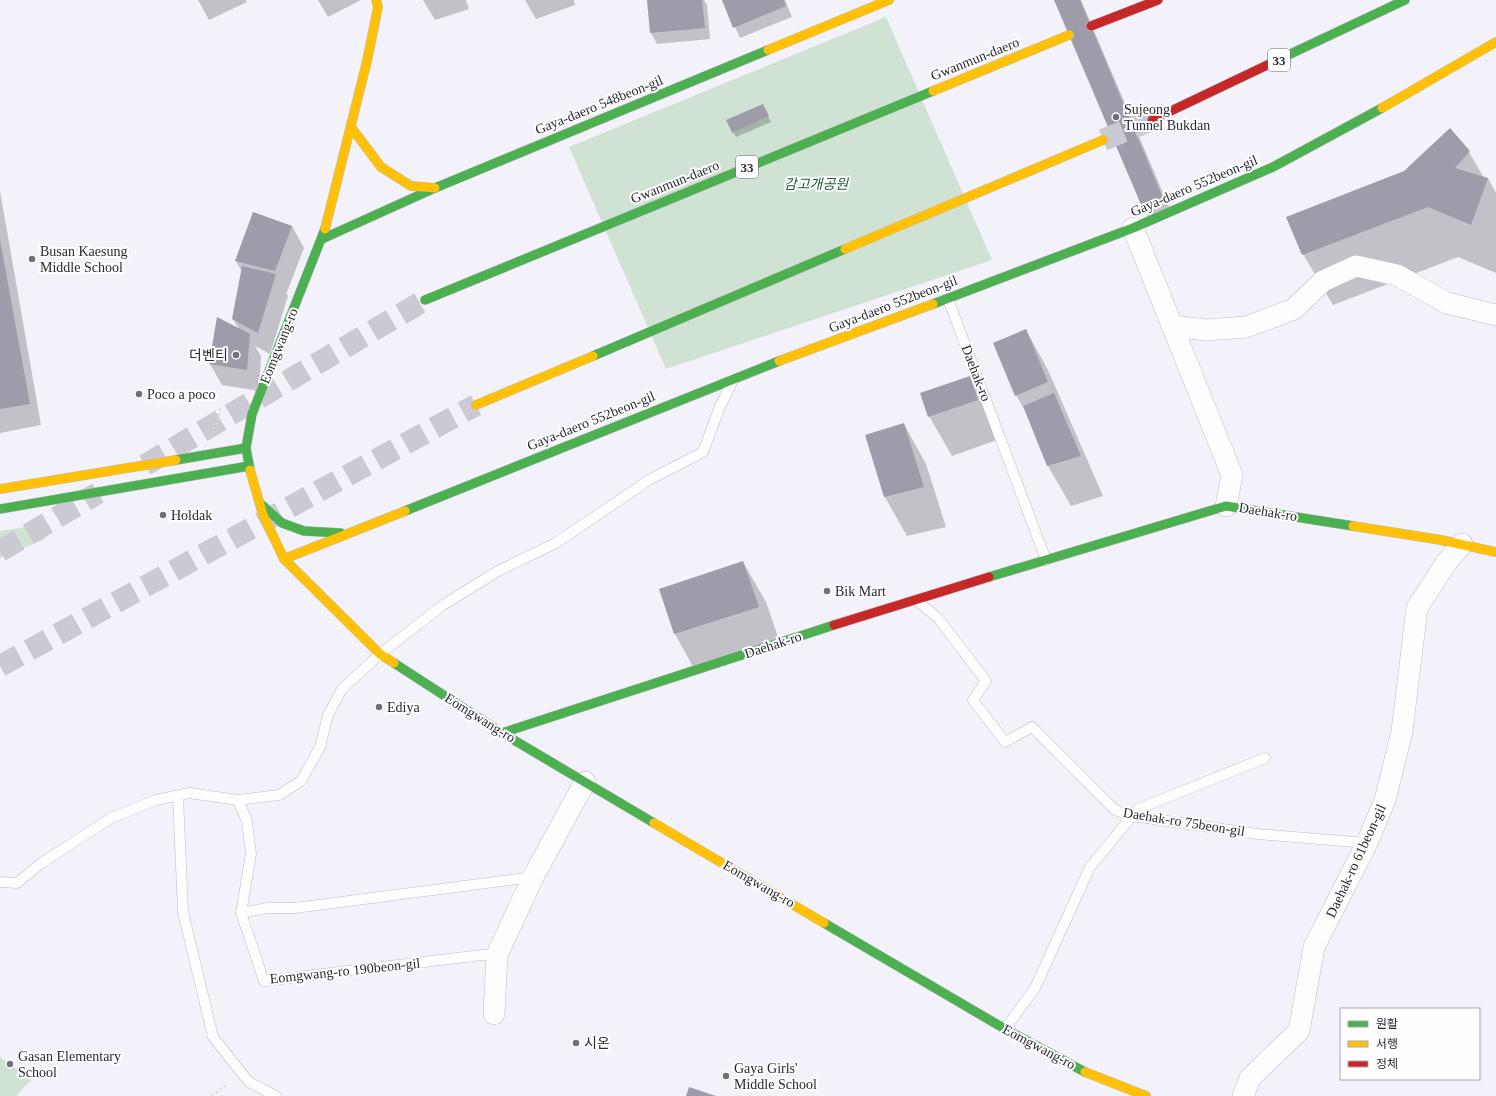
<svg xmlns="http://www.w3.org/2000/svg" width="1496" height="1096" viewBox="0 0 1496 1096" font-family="'Times New Roman','Noto Sans KR',serif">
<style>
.green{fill:#cfe2d4}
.shadow{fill:#0003}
.building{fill:#9e9ca9}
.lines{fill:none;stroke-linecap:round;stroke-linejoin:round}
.highway-tunnel{stroke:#cbcad3;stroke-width:22;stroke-dasharray:22 11;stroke-linecap:butt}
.lane-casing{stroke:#bebcc6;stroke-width:11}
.street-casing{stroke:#bebcc6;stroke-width:22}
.fast-casing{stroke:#bebcc6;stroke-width:10}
.slow-casing{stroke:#bebcc6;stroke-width:10}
.jam-casing{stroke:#bebcc6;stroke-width:10}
.path{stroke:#d9d8db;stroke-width:2.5;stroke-dasharray:2 3;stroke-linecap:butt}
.lane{stroke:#fdfdfe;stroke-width:10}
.street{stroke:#fdfdfe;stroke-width:21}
.fast{stroke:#4caf50;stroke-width:9}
.slow{stroke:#ffc107;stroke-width:9}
.jam{stroke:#c62828;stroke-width:9}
.poi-dot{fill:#706f7a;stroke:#fefefe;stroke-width:1.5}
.labels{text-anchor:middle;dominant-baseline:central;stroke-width:4;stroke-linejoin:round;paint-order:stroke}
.shield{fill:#fefefe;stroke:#6a6871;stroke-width:1}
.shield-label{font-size:13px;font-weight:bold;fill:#2a2835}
.street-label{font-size:14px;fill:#2a2835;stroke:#fefefe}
.poi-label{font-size:14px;fill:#2a2835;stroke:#fefefe;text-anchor:start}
.park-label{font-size:14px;font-style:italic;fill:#18612d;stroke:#fefefe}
</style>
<rect width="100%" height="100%" fill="#f3f2fa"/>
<g class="green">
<path d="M886,17L992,260L666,369L569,147Z"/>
<path d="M33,526L44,529L45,539L0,558V531Z"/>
<path d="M0,1057L31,1080L16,1096H0Z"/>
</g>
<g class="shadow">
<path d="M198,0H246L247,2L209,20Z"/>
<path d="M318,0H361L328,17Z"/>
<path d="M423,0H466L469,9L435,20Z"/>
<path d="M525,0H574L575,5L536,19Z"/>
<path d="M648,0H704L707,5L710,39L657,44L651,33Z"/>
<path d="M723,0H785L792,17L740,38Z"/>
<path d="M1056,0H1081L1172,214L1152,223L1143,207Z"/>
<path d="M765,110L771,122L736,137L733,132Z"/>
<path d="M1469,152L1484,178H1488L1496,193V273L1458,257L1333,305L1303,254Z"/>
<path d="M0,191L41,425L0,433Z"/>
<path d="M254,214L292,226L304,248L287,292H286L288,296L270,354L255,346L261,356L259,391L222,385L210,364L239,329L233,319L242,272L236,261Z"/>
<path d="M1026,330L1048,370L1103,496L1071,506L1048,466L1030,419L1016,395Z"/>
<path d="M969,377L992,417L1000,439L952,456L929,416Z"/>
<path d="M904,424L926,464L946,527L907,536L885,497Z"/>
<path d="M743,562L766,602L781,646L697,674L675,634L660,590Z"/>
</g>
<g class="building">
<path d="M647,0H702L705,28L650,33Z"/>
<path d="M722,0H784L786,6L733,28Z"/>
<path d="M1054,0H1080L1163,198L1142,207Z"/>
<path d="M763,104L769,116L732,133L726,120Z"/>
<path d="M1450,128L1470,151L1455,168L1488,178L1471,225L1428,207L1302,255L1286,217L1404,171Z"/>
<path d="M253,212L292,226L275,271L235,261Z"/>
<path d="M0,240L30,404L0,409Z"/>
<path d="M242,266L276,274L258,333L232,319Z"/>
<path d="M217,317L250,334L247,370L209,364Z"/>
<path d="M1026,329L1048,382L1015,396L993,343Z"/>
<path d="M970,376L978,400L928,417L920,393Z"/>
<path d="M1054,393L1081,456L1047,466L1023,406Z"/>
<path d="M904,423L924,487L884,497L865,435Z"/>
<path d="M743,561L759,607L674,634L659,589Z"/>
<path d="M689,1087L716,1096H686Z"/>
</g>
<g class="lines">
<g class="highway-tunnel">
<path d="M1103,140L1152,120"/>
<path d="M145,465L425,300"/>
<path d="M0,551L98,493"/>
<path d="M0,666L476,405"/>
</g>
<g class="lane-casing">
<g id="lane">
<path d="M948,299L1046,560"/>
<path d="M916,600L938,618L986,681L973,700L1005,742L1032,727L1115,810L1133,816L1257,834L1367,843"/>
<path d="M178,796L183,912L213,1037L249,1082L276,1096"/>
<path d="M238,800L247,821L251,854L241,913L264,981L482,955H497"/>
<path d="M0,882L17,883L40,864L111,818L156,800L189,793L238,800L279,795L301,781L320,747L328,715L342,689L380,654L443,605L498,571L556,543L649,480L703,452L719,409L732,382"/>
<path d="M241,913L267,908H295L533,877"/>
<path d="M1005,1029L1035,988L1090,867L1138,809L1265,758"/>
</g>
</g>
<g class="street-casing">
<g id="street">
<path d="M1133,228L1232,475L1226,506"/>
<path d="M1172,326L1206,330L1246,327L1294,309L1323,281L1356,266L1397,275L1447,303L1496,315"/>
<path d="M494,1014L497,955L533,877L585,782"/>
<path d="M1243,1096L1250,1078L1299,1031L1314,947L1367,843L1385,800L1402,731L1417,608L1446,563L1462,544"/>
</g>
</g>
<g class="fast-casing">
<g id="fast">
<path d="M1284,57L1405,0"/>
<path d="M322,239L435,188L768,50"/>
<path d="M425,300L933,91"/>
<path d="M933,304L1133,228L1273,167L1382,108"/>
<path d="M593,356L845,249"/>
<path d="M176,460L246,448"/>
<path d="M250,470L246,448L252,414L325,229"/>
<path d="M262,505L282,523L304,531L341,533"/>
<path d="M0,509L249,466"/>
<path d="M405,511L779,361"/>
<path d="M989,577L1226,506L1353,526"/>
<path d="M394,663L502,733L654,823"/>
<path d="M502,733L834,625"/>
<path d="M824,923L1005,1029L1085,1072"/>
</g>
</g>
<g class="slow-casing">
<g id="slow">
<path d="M768,50L889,0"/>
<path d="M933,91L1069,35"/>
<path d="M1382,108L1496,42"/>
<path d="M351,127L381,167L411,186L435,188"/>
<path d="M325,229L367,61L378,7L376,0"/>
<path d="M845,249L1103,140"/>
<path d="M779,361L933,304"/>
<path d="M476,405L593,356"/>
<path d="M250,470L263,515L284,559L380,654L394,663"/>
<path d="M0,489L176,460"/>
<path d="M1353,526L1441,540L1496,552"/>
<path d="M284,559L405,511"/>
<path d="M654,823L824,923"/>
<path d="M1085,1072L1146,1096"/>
</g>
</g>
<g class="jam-casing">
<g id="jam">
<path d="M1091,26L1158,0"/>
<path d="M1152,120L1284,57"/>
<path d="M834,625L989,577"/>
</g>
</g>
<g class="path">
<path d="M213,429L219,417L220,407"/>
<path d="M212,1096L227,1084"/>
</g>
<use href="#lane" class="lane"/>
<use href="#street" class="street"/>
<use href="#fast" class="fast"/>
<use href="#slow" class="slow"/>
<use href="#jam" class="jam"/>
</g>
<g class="poi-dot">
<circle cx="1116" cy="117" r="4"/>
<circle cx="32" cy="259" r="4"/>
<circle cx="236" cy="355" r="4"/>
<circle cx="139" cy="394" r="4"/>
<circle cx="163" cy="515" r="4"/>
<circle cx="827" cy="591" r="4"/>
<circle cx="379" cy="707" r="4"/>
<circle cx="576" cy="1043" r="4"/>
<circle cx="10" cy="1064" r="4"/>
<circle cx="726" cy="1076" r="4"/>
</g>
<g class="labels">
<g class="shield">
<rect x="1268" y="49" width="22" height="22" rx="3"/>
<rect x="736" y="156" width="22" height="22" rx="3"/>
</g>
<g class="shield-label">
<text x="1279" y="60">33</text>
<text x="747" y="167">33</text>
</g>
<g class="street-label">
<text transform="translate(975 59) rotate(-22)">Gwanmun-daero</text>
<text transform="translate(599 105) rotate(-22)">Gaya-daero 548beon-gil</text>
<text transform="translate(675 182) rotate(-22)">Gwanmun-daero</text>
<text transform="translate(1194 186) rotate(-23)">Gaya-daero 552beon-gil</text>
<text transform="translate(893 304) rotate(-21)">Gaya-daero 552beon-gil</text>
<text transform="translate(279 346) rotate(-68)">Eomgwang-ro</text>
<text transform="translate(976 373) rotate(69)">Daehak-ro</text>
<text transform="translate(591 421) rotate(-22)">Gaya-daero 552beon-gil</text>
<text transform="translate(1268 512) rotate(9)">Daehak-ro</text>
<text transform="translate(773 645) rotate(-18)">Daehak-ro</text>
<text transform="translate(480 718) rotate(32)">Eomgwang-ro</text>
<text transform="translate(1184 822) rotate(9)">Daehak-ro 75beon-gil</text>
<text transform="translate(1356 861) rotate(-65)">Daehak-ro 61beon-gil</text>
<text transform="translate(759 884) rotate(30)">Eomgwang-ro</text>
<text transform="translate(345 971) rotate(-6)">Eomgwang-ro 190beon-gil</text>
<text transform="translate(1039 1047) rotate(28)">Eomgwang-ro</text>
</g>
<g class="poi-label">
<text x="1124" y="109">Sujeong<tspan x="1124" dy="16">Tunnel Bukdan</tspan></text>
<text x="40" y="251">Busan Kaesung<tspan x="40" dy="16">Middle School</tspan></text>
<text x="228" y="355" text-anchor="end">더벤티</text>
<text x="147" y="394">Poco a poco</text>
<text x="171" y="515">Holdak</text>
<text x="835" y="591">Bik Mart</text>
<text x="387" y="707">Ediya</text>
<text x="584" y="1043">시온</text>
<text x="18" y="1056">Gasan Elementary<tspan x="18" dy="16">School</tspan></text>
<text x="734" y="1068">Gaya Girls'<tspan x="734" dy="16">Middle School</tspan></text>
</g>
<g class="park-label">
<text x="816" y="184">감고개공원</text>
</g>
</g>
<rect x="1340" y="1008" width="140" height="72" fill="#fefefe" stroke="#a9a8ae"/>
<rect x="1348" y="1021" width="20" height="6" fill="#4caf50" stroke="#a9a8ae"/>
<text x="1376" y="1028" font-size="12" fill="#2a2835">원활</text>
<rect x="1348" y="1041" width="20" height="6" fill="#ffc107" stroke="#a9a8ae"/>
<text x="1376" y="1048" font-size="12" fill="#2a2835">서행</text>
<rect x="1348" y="1061" width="20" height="6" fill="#c62828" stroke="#a9a8ae"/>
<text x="1376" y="1068" font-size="12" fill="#2a2835">정체</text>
</svg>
